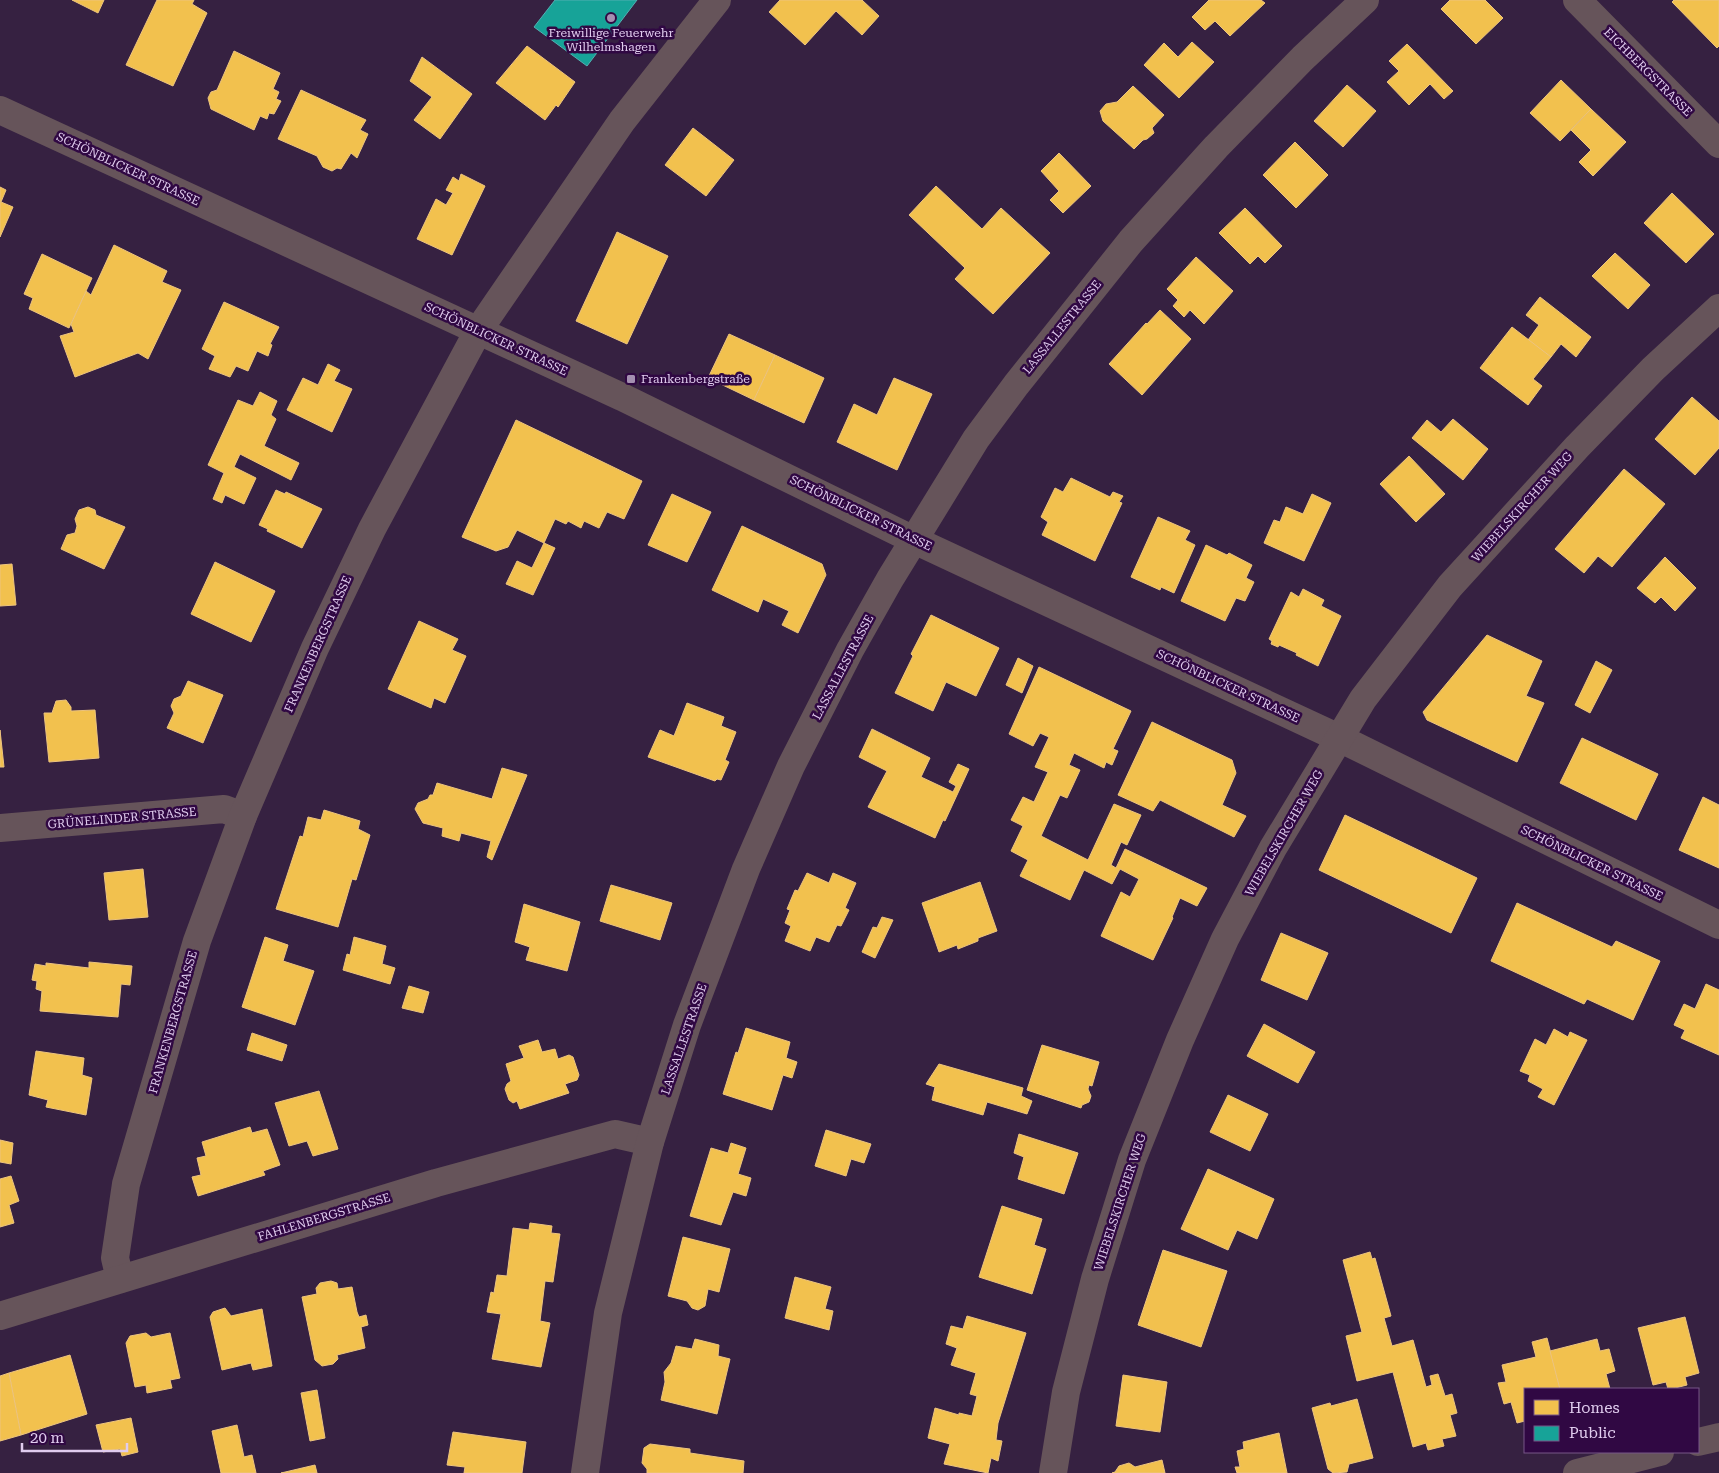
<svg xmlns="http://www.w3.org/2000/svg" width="1719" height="1473" viewBox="0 0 1719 1473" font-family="'Roboto Serif',serif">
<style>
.homes{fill:#f2c14e;stroke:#edc47e}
.public{fill:#17a398;stroke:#53afb2}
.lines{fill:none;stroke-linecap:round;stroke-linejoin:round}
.minor{stroke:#66545a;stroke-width:28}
.poi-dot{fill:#a490b1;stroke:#300843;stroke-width:2}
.labels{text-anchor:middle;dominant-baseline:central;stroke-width:5;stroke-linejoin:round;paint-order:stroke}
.poi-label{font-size:12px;fill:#e0ccee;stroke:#300843}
.street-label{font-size:12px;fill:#e0ccee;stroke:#300843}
</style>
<rect width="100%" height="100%" fill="#362141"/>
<g class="homes">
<path d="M72,0H104L98,13Z"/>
<path d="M157,0H194L192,4L207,13L173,86L126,65Z"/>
<path d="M780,0H862L879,16L862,35L836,11L805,45L769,12Z"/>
<path d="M1209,0H1261L1265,3L1230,36L1215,21L1205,30L1192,17Z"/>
<path d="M1450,0H1485L1503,18L1476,44L1441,9Z"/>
<path d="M1674,0H1719V46L1717,48L1672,2Z"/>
<path d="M1192,42L1214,62L1179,98L1144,65L1164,43L1178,57Z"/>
<path d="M1407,44L1453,91L1444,99L1430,84L1409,105L1387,82L1399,71L1389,61Z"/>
<path d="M527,46L575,82L558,107L556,105L545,120L496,83Z"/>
<path d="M234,51L280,73L273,89L279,92L276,99L281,101L274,114L269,113L267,119L260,116L254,130L211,109L208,98L211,92L217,90Z"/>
<path d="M422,57L472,94L440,139L414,120L432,97L410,81Z"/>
<path d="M1561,80L1591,109L1560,141L1530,113Z"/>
<path d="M1347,85L1376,111L1343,147L1314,121Z"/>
<path d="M1133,86L1164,115L1152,128L1154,133L1147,139L1143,140L1134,149L1103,121L1100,111L1106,104L1117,102Z"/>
<path d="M301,90L366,120L360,130L368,134L357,158L351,153L341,169L337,168L332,171L323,167L317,156L278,139Z"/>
<path d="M1591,109L1626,142L1593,176L1579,162L1591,150L1571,130Z"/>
<path d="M693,128L734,160L706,196L665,165Z"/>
<path d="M1295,142L1328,175L1296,208L1263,175Z"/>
<path d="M1059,153L1091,186L1063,213L1050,200L1059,191L1041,171Z"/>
<path d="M461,174L485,186L452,255L417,239L436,199L446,205L453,193L446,190L453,177L459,181Z"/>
<path d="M936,186L982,229L1001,208L1050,253L993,314L955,279L965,268L909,215Z"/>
<path d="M0,187L6,190L1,202L13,207L0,237Z"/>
<path d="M1672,193L1714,234L1686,263L1644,223Z"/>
<path d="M1245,208L1282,246L1265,263L1258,256L1250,264L1219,233Z"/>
<path d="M617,232L668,256L627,344L576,321Z"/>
<path d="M114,245L167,271L162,282L181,290L148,359L138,353L75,377L60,336L74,332L71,324L86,291L91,295Z"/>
<path d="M1615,253L1650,285L1628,309L1592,276Z"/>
<path d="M42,254L92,278L69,328L29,309L33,298L24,294Z"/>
<path d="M1196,257L1233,291L1204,324L1190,310L1184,317L1173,306L1178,300L1167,289Z"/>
<path d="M1540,297L1591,337L1576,357L1561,344L1551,357L1528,340L1539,325L1526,315Z"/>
<path d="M224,302L279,327L270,344L272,345L268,356L257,351L248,371L236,366L230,377L209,369L215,356L202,349Z"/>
<path d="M1160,310L1191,339L1142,395L1109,364L1146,323L1147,324Z"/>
<path d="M1512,327L1551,357L1533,379L1542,386L1528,405L1480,368Z"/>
<path d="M729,334L775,355L754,400L708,378Z"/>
<path d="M775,355L824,378L804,423L754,400Z"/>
<path d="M328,364L340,370L334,381L352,389L332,432L287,410L303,378L318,385Z"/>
<path d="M894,378L932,394L897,470L837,442L854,404L877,415Z"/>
<path d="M260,392L277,401L271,415L276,419L264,446L299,463L291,480L240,454L234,467L256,478L244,504L225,495L222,503L213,499L224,473L208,465L238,400L253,406Z"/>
<path d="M1692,397L1719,421V448L1695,475L1655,439Z"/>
<path d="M1453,419L1488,449L1463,480L1412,438L1427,420L1441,432Z"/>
<path d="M516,420L642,481L624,519L607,512L599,528L584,521L581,528L568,521L566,524L555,519L544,543L517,530L508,547L496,551L462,537Z"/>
<path d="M1409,456L1445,494L1416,522L1380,484Z"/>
<path d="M1624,469L1665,504L1612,567L1598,556L1584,573L1555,549Z"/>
<path d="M1071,478L1110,497L1113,492L1123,496L1119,502L1122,503L1095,561L1042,535L1048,522L1041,517L1055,488L1063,492Z"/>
<path d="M276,490L285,494L286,492L322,509L302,548L267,531L268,529L259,525Z"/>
<path d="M672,494L711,512L687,562L648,545Z"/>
<path d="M1312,494L1331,503L1304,561L1264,543L1274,520L1280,522L1286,507L1303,514Z"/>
<path d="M88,507L95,510L96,515L125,527L104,569L61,549L67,535L75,533L77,526L75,519L79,510Z"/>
<path d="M1158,517L1190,531L1185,540L1195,545L1174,593L1161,587L1160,590L1131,577Z"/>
<path d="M742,526L822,564L826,575L798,633L782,625L789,611L763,599L758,612L712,590Z"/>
<path d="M544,543L555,548L533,595L506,584L517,561L532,568Z"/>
<path d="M1206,545L1227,555L1229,553L1252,565L1246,578L1254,582L1245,601L1236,598L1225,621L1181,601Z"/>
<path d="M1665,557L1696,588L1675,611L1661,597L1655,603L1637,588Z"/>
<path d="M215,562L275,591L251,642L191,614Z"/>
<path d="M12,564L16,605L0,606V565Z"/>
<path d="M1303,589L1324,600L1321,606L1341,616L1318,666L1296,655L1297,653L1279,645L1278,647L1271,644L1272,641L1269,639L1291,592L1299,597Z"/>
<path d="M931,615L999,648L976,696L946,682L933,711L895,693L913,656L911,654Z"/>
<path d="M419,621L458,639L452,650L466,656L445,703L434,698L431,708L388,689Z"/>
<path d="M1487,635L1542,661L1526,696L1544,703L1517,762L1427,720L1423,712Z"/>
<path d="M1018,658L1033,666L1022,693L1006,685Z"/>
<path d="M1596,661L1612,670L1590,713L1575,705Z"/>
<path d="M1039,667L1131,711L1113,749L1118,751L1112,765L1106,762L1104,768L1074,753L1069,765L1080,770L1067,798L1060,795L1041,836L1088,860L1114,804L1141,815L1127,845L1121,842L1111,865L1116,868L1125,849L1207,888L1197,906L1180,898L1172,917L1173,918L1153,960L1101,936L1121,892L1130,897L1139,879L1120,869L1112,884L1084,870L1070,900L1020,876L1028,860L1011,851L1023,826L1011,820L1023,797L1034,802L1048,772L1035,767L1049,737L1040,733L1033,746L1009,734Z"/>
<path d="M188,681L223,695L203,743L167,728L174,713L171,706L174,699L181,696Z"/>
<path d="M66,700L71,707V711L95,710L99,758L49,762L44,713H52L56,701Z"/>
<path d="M687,703L724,717L721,726L736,732L725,760L729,762L721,780L717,779L715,781L648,757L660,730L674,736Z"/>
<path d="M1152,722L1232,760L1236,773L1222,805L1246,816L1234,837L1160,800L1153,811L1118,795Z"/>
<path d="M872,729L930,758L921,777L953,792L956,786L949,782L958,764L969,769L945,821L943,820L935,838L868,807L887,771L859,757Z"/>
<path d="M0,730L4,767H0Z"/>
<path d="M1582,738L1658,774L1636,820L1560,783Z"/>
<path d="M502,768L527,775L492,860L487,857L491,841L461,833L459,841L442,836L443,828L423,823L415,809L418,803L428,799L430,795H433L437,783L492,799Z"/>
<path d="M1703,797L1719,805V868L1679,850Z"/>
<path d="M324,810L360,821L358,829L370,835L356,880L352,879L338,927L276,909L300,836L303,837L308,817L321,820Z"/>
<path d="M1345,815L1477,878L1451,933L1319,870Z"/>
<path d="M143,869L148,917L109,920L104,873Z"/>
<path d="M807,873L829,883L833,873L856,883L845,908L849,910L841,926L837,925L829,942L816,937L810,951L785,941L791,926L785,923L790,910L787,909L795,890L798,891Z"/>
<path d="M980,882L997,931L978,938V941L958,949L957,945L939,952L922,903Z"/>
<path d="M611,885L672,903L660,940L600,921Z"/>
<path d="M1517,903L1612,947L1616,941L1660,961L1633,1020L1587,999L1584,1004L1491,961Z"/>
<path d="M524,904L580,922L567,971L526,960L530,947L515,942Z"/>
<path d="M882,917L893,920L875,958L862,952L873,927L877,928Z"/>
<path d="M1281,933L1328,953L1307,1000L1261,980Z"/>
<path d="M265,937L288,945L283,961L314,971L295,1025L242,1007Z"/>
<path d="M354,937L386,946L382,964L395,968L390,984L343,970L347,954L350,955Z"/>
<path d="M89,962L132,966L130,985L121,984L118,1017L40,1011L42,991L36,989L37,981L32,980L35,964L46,966V963L89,968Z"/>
<path d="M1706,984L1719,990V1055L1681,1038L1685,1030L1674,1025L1684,1004L1695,1009Z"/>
<path d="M409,986L429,992L423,1013L402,1008Z"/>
<path d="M1264,1024L1315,1052L1298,1083L1247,1056Z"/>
<path d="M746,1028L790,1042L786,1058L797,1062L792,1078L783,1075L772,1110L723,1094L736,1052L738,1053Z"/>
<path d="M1554,1029L1568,1037L1570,1032L1587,1040L1554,1105L1538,1097L1543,1089L1528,1081L1530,1075L1520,1071L1535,1039L1546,1045Z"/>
<path d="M252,1033L287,1045L282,1061L247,1050Z"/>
<path d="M538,1040L542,1052L555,1049L558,1059L569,1055L573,1057L579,1075L577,1080L565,1084L569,1093L520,1109L517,1101L513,1103L509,1100L505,1089L507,1084L511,1081L506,1064L524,1058L519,1046Z"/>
<path d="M1042,1045L1099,1062L1092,1086L1089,1085L1088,1089L1091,1096L1089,1102L1082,1105L1081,1108L1027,1090Z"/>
<path d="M36,1051L84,1058L82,1075L92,1078L86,1115L46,1107L48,1100L29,1095Z"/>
<path d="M939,1064L1023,1088L1021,1096L1032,1101L1027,1114L987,1102L983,1115L932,1100L935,1087L926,1084Z"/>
<path d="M319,1091L338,1149L313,1156L307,1141L289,1146L275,1103Z"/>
<path d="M1228,1095L1268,1114L1250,1151L1210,1132Z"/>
<path d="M250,1127L252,1133L267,1129L280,1165L263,1171L265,1175L198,1196L192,1177L201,1175L197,1158L206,1156L202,1142Z"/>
<path d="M826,1130L871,1144L864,1163L851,1159L846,1176L815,1166Z"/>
<path d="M1019,1134L1078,1153L1064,1194L1018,1179L1024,1157L1014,1153Z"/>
<path d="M0,1140L13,1143L11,1164L0,1162Z"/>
<path d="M731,1143L746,1148L738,1174L751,1178L746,1196L733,1192L721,1225L690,1216L711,1148L728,1153Z"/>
<path d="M1208,1169L1274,1199L1257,1239L1237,1230L1228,1250L1181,1229Z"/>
<path d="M11,1176L19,1201L9,1205L14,1223L0,1227V1179Z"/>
<path d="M1002,1206L1042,1219L1034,1245L1046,1249L1032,1294L979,1277Z"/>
<path d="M530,1223L552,1226L551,1233L560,1234L553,1282L545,1281L540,1321L550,1323L541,1367L492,1359L501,1314L487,1312L491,1292L494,1293L497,1275L507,1276L513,1228L529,1230Z"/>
<path d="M683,1237L730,1249L719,1292L708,1289L705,1306L698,1310L692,1308L687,1301L668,1296Z"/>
<path d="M1163,1250L1227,1271L1201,1347L1138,1325Z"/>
<path d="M1370,1252L1372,1259L1375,1258L1391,1316L1384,1318L1392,1346L1413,1340L1426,1387L1432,1385L1430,1376L1438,1374L1445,1396L1452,1394L1457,1413L1450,1415L1456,1436L1442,1439L1444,1446L1428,1450L1426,1443L1413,1447L1393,1372L1357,1381L1346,1336L1362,1332L1343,1260Z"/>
<path d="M795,1277L831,1287L825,1309L833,1311L829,1330L785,1318Z"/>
<path d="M331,1281L337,1283L338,1289L352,1287L357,1312L359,1317L366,1315L368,1325L361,1327L365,1348L337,1355L338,1359L333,1364L322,1366L315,1360L302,1297L317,1294L316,1288L320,1283Z"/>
<path d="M225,1308L231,1316L262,1309L272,1366L253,1370L251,1363L222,1370L210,1317L213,1312Z"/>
<path d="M967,1316L1026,1333L998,1423L996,1440L1002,1441L998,1461L991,1458L988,1473L944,1464L950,1444L928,1438L935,1408L959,1415V1413L972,1416L977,1396L970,1394L976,1373L951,1365L957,1348L946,1344L951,1326L963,1329Z"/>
<path d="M1685,1317L1699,1373L1685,1377L1687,1385L1671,1389H1668L1666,1382L1653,1385L1638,1328Z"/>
<path d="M146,1333L151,1337L170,1333L180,1378L170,1380L172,1388L147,1393L146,1385L135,1387L126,1343L130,1336Z"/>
<path d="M1547,1338L1560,1389H1525V1421L1517,1423L1511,1402L1504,1404L1498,1383L1506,1382L1502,1365L1536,1357L1532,1342Z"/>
<path d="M695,1339L719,1345L718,1356L730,1359L717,1414L661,1400L665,1382L664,1372L671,1363L676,1346L692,1349Z"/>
<path d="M1597,1339L1600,1351L1609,1349L1615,1371L1606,1374L1610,1389H1560L1550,1351Z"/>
<path d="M70,1355L87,1414L21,1435L9,1373Z"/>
<path d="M9,1373L21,1435L0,1441V1376Z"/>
<path d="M1123,1375L1167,1382L1160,1432L1116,1426Z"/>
<path d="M317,1390L325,1438L310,1441L301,1393Z"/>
<path d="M1357,1399L1373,1458L1349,1464L1347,1472L1333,1473L1328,1469L1312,1408L1330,1403L1331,1406Z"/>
<path d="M131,1418L138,1452L122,1456L120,1449L103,1452L96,1425Z"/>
<path d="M237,1425L244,1457L252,1455L256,1473H221L212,1431Z"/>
<path d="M453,1432L526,1442L522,1473H464L465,1467L447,1465Z"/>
<path d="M1279,1433L1287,1473H1237L1235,1467H1240L1237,1451L1244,1449L1243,1442Z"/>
<path d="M650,1444L690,1449V1453L744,1461L743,1473H647V1469L642,1463L644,1448Z"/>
<path d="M1162,1460L1165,1473H1112L1115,1472L1119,1466L1129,1463L1135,1467Z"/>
<path d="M315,1465L317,1473H281Z"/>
</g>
<path class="public" d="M555,0H637L587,66L534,27Z"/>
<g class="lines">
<g class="minor">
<path d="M1577,0L1719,144"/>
<path d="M0,110L622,397L914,540L1339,738L1719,925"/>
<path d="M0,828L224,809L243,816"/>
<path d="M120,1279L115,1258L126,1184L197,941L243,816L315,648L372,529L478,331L622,121L717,0"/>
<path d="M0,1316L436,1183L615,1134L650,1142"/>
<path d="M1698,1442L1719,1437"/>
<path d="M585,1473L608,1313L650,1142L687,1025L746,869L791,766L850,650L890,579L976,439L1016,385L1131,241L1216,147L1303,58L1365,0"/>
<path d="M1053,1473L1066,1392L1095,1279L1132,1160L1180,1040L1225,939L1273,848L1363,699L1450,586L1577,447L1653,369L1719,308"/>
<path d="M1577,1473L1660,1452"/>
</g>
</g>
<g class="poi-dot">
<circle cx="611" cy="18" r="5"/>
<rect x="626" y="374" width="10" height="10" rx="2.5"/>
</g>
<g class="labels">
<g class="poi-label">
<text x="611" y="33">Freiwillige Feuerwehr<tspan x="611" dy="14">Wilhelmshagen</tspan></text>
<text x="641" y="379" text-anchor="start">Frankenbergstraße</text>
</g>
<g class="street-label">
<text transform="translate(1648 72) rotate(45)">EICHBERGSTRASSE</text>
<text transform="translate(128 169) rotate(25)">SCHÖNBLICKER STRASSE</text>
<text transform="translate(1062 327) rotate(-51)">LASSALLESTRASSE</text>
<text transform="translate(496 339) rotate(25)">SCHÖNBLICKER STRASSE</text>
<text transform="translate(1522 507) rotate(-48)">WIEBELSKIRCHER WEG</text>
<text transform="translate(861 513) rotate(26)">SCHÖNBLICKER STRASSE</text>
<text transform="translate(318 644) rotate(-66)">FRANKENBERGSTRASSE</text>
<text transform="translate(843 667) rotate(-62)">LASSALLESTRASSE</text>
<text transform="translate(1228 686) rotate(25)">SCHÖNBLICKER STRASSE</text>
<text transform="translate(122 818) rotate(-5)">GRÜNELINDER STRASSE</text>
<text transform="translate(1284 833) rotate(-60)">WIEBELSKIRCHER WEG</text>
<text transform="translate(1592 863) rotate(26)">SCHÖNBLICKER STRASSE</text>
<text transform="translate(173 1022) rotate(-74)">FRANKENBERGSTRASSE</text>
<text transform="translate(684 1039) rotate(-71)">LASSALLESTRASSE</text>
<text transform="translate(1120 1202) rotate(-72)">WIEBELSKIRCHER WEG</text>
<text transform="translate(324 1217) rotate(-17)">FAHLENBERGSTRASSE</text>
</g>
</g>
<rect x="1524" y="1388" width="175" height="65" fill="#300843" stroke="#765687"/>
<rect x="1534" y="1400" width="25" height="15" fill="#f2c14e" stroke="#765687"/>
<text x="1569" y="1413" font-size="15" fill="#e0ccee">Homes</text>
<rect x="1534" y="1426" width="25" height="15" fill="#17a398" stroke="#765687"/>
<text x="1569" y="1438" font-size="15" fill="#e0ccee">Public</text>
<path d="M22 1443v8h105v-8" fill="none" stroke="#e0ccee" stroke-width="2.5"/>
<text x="30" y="1443" font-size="15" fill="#e0ccee" stroke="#300843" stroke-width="4" paint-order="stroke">20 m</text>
</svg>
